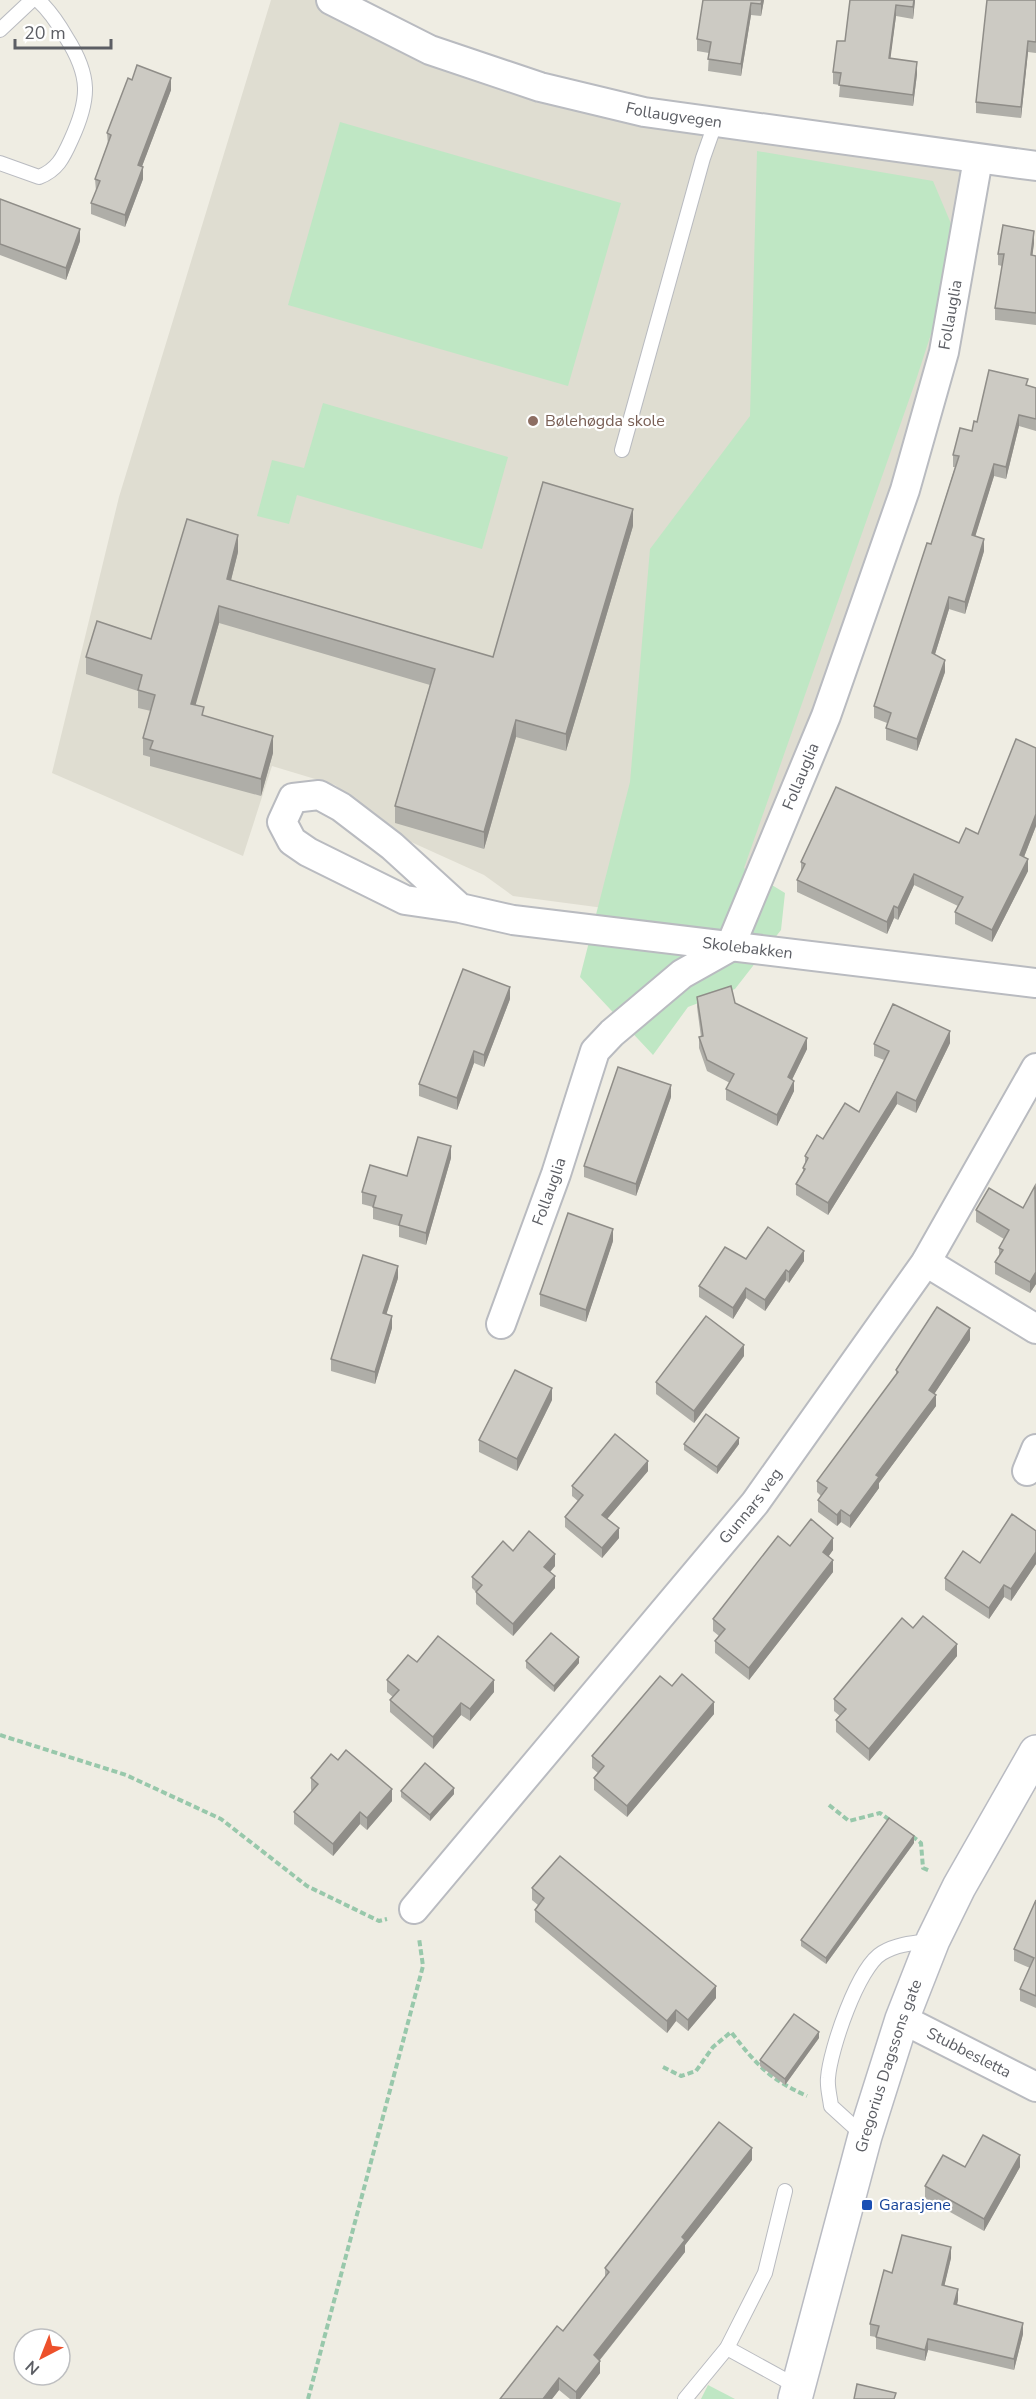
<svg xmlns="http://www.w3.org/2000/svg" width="1036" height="2399" viewBox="0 0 1036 2399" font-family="'Nunito Sans',sans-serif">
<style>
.education{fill:#dfddd1}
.green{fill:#bfe7c4}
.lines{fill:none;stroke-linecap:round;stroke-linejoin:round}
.lane-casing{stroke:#b9bbc0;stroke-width:16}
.street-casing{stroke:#b9bbc0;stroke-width:32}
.secondary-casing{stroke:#b9bbc2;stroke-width:36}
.path{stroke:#98c8ab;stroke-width:4;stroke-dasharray:6 3;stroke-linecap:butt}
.lane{stroke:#fff;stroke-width:14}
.street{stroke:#fff;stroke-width:28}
.secondary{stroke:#fff;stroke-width:33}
.wall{fill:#afaea8}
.shaded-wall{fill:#8f8d88}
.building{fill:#cccac3;stroke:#8f8d88;stroke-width:1.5}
.education-dot{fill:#8d6e63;stroke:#fff;stroke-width:2}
.transit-dot{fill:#1a4fb4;stroke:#fff;stroke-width:2}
.labels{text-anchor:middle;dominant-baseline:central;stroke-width:4.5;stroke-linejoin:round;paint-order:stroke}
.street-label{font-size:16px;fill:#5c5e64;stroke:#fff}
.education-label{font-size:16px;fill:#785e54;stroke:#fff;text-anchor:start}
.transit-label{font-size:16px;fill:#164399;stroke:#fff;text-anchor:start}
</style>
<rect width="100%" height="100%" fill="#efede3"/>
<path class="education" d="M271,0H331L643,112L978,159L944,352L826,716L735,892L702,921L513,896L484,875L400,837L335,785L272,766L243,856L52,773L119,497Z"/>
<g class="green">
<path d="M340,122L621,203L568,386L288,305Z"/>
<path d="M757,151L933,181L960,245L916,380L744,868L785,893L781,930L735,989L688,1007L653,1055L580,977L630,782L650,549L750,416Z"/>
<path d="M323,403L508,457L482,549L297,495L289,524L257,516L272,460L304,468Z"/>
<path d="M708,2385L735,2399H701Z"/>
</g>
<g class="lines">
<g class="lane-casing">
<g id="lane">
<path d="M0,30L32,0"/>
<path d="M0,163L39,177C57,170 63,158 71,140C90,99 91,76 66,37C58,23 50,11 38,0"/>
<path d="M622,450L703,158L715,124"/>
<path d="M864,2136L831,2106C830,2097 827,2087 828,2078C830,2050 858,1967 882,1953C897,1944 913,1943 931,1941"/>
<path d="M727,2348L798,2387"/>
<path d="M685,2399L727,2348L765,2273L785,2191"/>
</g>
</g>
<g class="street-casing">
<g id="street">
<path id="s1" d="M331,0L430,50L540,87L644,112L1036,166"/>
<path id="s2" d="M460,908L392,846L341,807L319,795L293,798L282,822L292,841L308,852L405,900L460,908L513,920L1036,983"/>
<path d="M926,1262L1036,1329"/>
<path id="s3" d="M501,1324L556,1174L595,1051L612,1033L682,974L730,947L826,716L905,490L944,352L978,159"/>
<path d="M1027,1471L1036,1449"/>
<path id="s4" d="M414,1909L755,1503L926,1262L1036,1068"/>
<path id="s5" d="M902,2019L1036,2087"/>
</g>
</g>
<g class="secondary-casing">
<g id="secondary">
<path id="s6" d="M795,2399L865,2136L902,2019L933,1940L959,1887L1036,1752"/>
</g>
</g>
<g class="path">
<path d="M0,1735L126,1775L221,1819L307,1886L379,1921L387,1919"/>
<path d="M829,1805L849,1821L880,1813L891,1821"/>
<path d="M912,1836L921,1843L923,1868L930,1871"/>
<path d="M663,2067L681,2076L696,2071L713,2047L731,2032C756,2064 769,2079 807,2096"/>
<path d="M308,2399L423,1966L419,1938"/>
</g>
<use href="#lane" class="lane"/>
<use href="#street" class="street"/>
<use href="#secondary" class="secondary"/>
</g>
<g class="wall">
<path d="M703,0H764L761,16L751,15L741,76L708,71L709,53L697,51V39Z"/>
<path d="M850,0H915L913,19L896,16L890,58L917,74L913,106L839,97L840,85L833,84V72L845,41Z"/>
<path d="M1036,0V53L1028,52L1021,118L976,113V102Z"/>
<path d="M132,80L171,90L142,166L143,179L125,227L91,214V203L96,191L95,179L108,145L107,133Z"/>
<path d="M0,199L80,241L66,280L0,255Z"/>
<path d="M1034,243L1032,256H1036V325L995,320V308L1002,266L998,265V254Z"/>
<path d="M1028,386L1036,388V431L1019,426L1006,479L994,476L975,536L984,551L965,614L949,609L935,654L945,672L917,751L886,740V728L887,723L874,718V706L931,544L955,467H953V455L972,431L977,422Z"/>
<path d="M633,526L566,751L516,737L484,849L395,823V806L430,685L219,623L195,705L204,716L273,753L261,796L150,766V757L143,755V738L151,711L138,708V691L86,674V657L151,639L238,552L231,580L493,657Z"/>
<path d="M1036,748V826L1024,857L1028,871L992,942L955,924V912L958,906L914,885L898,920L894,918L887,934L797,892V880L801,873V862L959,843L978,834Z"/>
<path d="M697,997L735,1003L807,1049L792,1079L794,1091L777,1126L726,1100V1089L730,1083L707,1071L699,1048V1037H701L697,1007Z"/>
<path d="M510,999L484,1067L474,1063L457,1110L419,1096V1084Z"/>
<path d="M950,1043L916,1113L897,1104L828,1215L796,1195V1184L803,1173V1168L805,1164V1156L823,1139L859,1112L884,1060L874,1056V1044Z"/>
<path d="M671,1097L636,1196L584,1177V1166Z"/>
<path d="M451,1158L426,1245L399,1237V1226L373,1219V1207L362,1204V1192L407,1176Z"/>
<path d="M1036,1186V1284L1030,1293L995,1274V1262L999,1256V1248L1004,1239L976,1222V1210L1023,1208Z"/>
<path d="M613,1241L586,1322L540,1306V1294Z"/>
<path d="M746,1259L804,1261L789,1283L786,1280L765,1311L746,1298L733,1319L699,1297V1286Z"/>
<path d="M398,1278L386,1314L392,1328L375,1384L331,1371V1359Z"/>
<path d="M970,1340L934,1394L936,1406L879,1483V1488L850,1528L841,1522L837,1526L818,1512V1500L821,1496L817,1492V1481L896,1375V1370Z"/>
<path d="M744,1356L694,1423L656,1394V1382Z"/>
<path d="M552,1400L517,1471L479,1452V1440Z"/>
<path d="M684,1444H739L717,1474L684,1450Z"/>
<path d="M648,1471L607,1519L619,1538L602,1558L565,1527V1517L578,1501L572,1496V1486Z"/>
<path d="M1036,1531V1564L1011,1601L1004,1597L989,1619L945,1590V1578L980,1563Z"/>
<path d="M790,1546L833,1550L828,1557L833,1572L749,1680L715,1653V1641L719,1636L713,1631V1619Z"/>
<path d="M513,1551L555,1566L550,1572L555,1588L513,1636L476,1604V1592L472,1588V1577Z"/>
<path d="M913,1628L957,1656L869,1761L836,1732V1720L840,1716L834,1711V1699Z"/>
<path d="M526,1661L579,1663L554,1692L526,1668Z"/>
<path d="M417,1662L494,1692L470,1721L461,1715L433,1749L390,1712V1700L393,1697L387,1692V1680Z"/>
<path d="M672,1686L714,1714L627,1817L594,1790V1778L598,1773L592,1768V1756Z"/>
<path d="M338,1760L392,1801L367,1830L360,1824L333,1856L294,1824V1812L312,1791L311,1790V1778Z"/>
<path d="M401,1791L454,1794L430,1821L401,1797Z"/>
<path d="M914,1843L826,1964L801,1946V1940Z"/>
<path d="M532,1888L716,1998L688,2031L676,2021L667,2033L535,1922V1910L538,1905L532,1900Z"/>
<path d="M1036,1900V2008L1020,2001V1989L1030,1968L1014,1961V1949Z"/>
<path d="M819,2038L785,2085L760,2066V2060Z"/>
<path d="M752,2160L685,2245V2252L600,2360V2373L580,2399H570L559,2390L552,2399L563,2331L605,2278V2268Z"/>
<path d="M965,2167H1020L984,2231L925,2198V2186Z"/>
<path d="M951,2258L944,2286L958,2300L957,2305L1023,2334L1014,2370L928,2350L925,2361L876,2349V2337L870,2336V2324L892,2273Z"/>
</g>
<g class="shaded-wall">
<path d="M762,0H764L761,16V4Z"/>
<path d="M914,0H915L913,19V7Z"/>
<path d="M751,3V15L741,76V64Z"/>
<path d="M896,5V16L889,70V58Z"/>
<path d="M1028,41V52L1021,118V107Z"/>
<path d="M917,62V74L913,106V95Z"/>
<path d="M171,78V90L138,177V165Z"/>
<path d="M143,167V179L125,227V215Z"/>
<path d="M80,229V241L66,280V268Z"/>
<path d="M1034,231V243L1031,267V255Z"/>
<path d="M1019,415V426L1006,479V467Z"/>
<path d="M994,464V476L972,547V535Z"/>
<path d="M633,509V526L566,751V734Z"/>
<path d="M238,535V552L227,596V579Z"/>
<path d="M984,539V551L965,614V602Z"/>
<path d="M949,597V609L932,664V653Z"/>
<path d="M219,606V623L191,721V704Z"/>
<path d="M945,660V672L917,751V739Z"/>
<path d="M516,720V737L484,849V832Z"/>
<path d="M273,736V753L261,796V779Z"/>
<path d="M1036,814V826L1020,867V855Z"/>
<path d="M1028,859V871L992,942V930Z"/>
<path d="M914,874V885L898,920V908Z"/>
<path d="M894,906V918L887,934V922Z"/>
<path d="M510,987V999L484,1067V1055Z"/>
<path d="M950,1031V1043L916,1113V1101Z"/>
<path d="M807,1038V1049L788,1088V1077Z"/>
<path d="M474,1051V1063L457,1110V1098Z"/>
<path d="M794,1081V1091L777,1126V1115Z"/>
<path d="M671,1085V1097L636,1196V1184Z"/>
<path d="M897,1092V1104L828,1215V1203Z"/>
<path d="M451,1146V1158L426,1245V1233Z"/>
<path d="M613,1229V1241L586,1322V1310Z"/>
<path d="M804,1251V1261L789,1283V1272Z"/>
<path d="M398,1266V1278L383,1325V1313Z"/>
<path d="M786,1270V1280L765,1311V1300Z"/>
<path d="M1036,1272V1284L1030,1293V1282Z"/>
<path d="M746,1288V1298L733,1319V1308Z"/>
<path d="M392,1316V1328L375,1384V1372Z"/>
<path d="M970,1328V1340L929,1402V1390Z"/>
<path d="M744,1345V1356L694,1423V1411Z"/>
<path d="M552,1388V1400L517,1471V1459Z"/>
<path d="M936,1395V1406L879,1483V1488L850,1528V1516L876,1475Z"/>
<path d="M739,1438V1444L717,1474V1467Z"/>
<path d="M648,1461V1471L602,1525V1515Z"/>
<path d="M841,1510V1522L837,1526V1515Z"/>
<path d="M619,1528V1538L602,1558V1548Z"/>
<path d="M833,1538V1550L823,1564V1552Z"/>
<path d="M1036,1552V1564L1011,1601V1589Z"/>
<path d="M555,1554V1566L544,1579V1567Z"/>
<path d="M833,1560V1572L749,1680V1668Z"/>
<path d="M555,1576V1588L513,1636V1624Z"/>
<path d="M1004,1585V1597L989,1619V1608Z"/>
<path d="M957,1644V1656L869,1761V1749Z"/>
<path d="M579,1657V1663L554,1692V1686Z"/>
<path d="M494,1680V1692L470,1721V1709Z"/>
<path d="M714,1702V1714L627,1817V1806Z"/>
<path d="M461,1703V1715L433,1749V1737Z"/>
<path d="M454,1788V1794L430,1821V1815Z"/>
<path d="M392,1789V1801L367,1830V1818Z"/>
<path d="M360,1812V1824L333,1856V1844Z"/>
<path d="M914,1836V1843L826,1964V1958Z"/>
<path d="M716,1986V1998L688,2031V2020Z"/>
<path d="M676,2010V2021L667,2033V2021Z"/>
<path d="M819,2032V2038L785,2085V2079Z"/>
<path d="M752,2148V2160L685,2245V2252L594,2367V2355L682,2237Z"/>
<path d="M1020,2155V2167L984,2231V2219Z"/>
<path d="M951,2247V2258L942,2296V2285Z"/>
<path d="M958,2289V2300L954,2315V2304Z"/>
<path d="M1023,2323V2334L1014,2370V2359Z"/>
<path d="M928,2339V2350L925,2361V2350Z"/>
<path d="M600,2361V2373L580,2399H576V2392Z"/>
<path d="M559,2378V2390L552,2399H543Z"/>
</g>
<g class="building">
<path d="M703,0H762L761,4L751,3L741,64L708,59L711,42L697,39Z"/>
<path d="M850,0H914L913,7L896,5L889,58L917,62L913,95L839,85L841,73L833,72L837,41H845Z"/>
<path d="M987,0H1036V42L1028,41L1021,107L976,102Z"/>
<path d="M137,65L171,78L138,165L143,167L125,215L91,203L100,181L95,179L111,135L107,133L128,78L132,80Z"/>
<path d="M0,199L80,229L66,268L0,244Z"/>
<path d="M1003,225L1034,231L1031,255L1036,256V313L995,308L1004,254H998Z"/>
<path d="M989,370L1028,379L1026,385L1036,388V419L1019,415L1006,467L994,464L972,535L984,539L965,602L949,597L932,653L945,660L917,739L886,728L891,713L874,706L927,543L931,544L959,456L953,455L960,428L972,431L974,421L977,422Z"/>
<path d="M543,482L633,509L566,734L516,720L484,832L395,806L435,669L219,606L191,704L204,707L202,715L273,736L261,779L150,749L153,741L143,738L155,695L138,690L142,675L86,657L97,621L151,639L187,519L238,535L227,579L493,657Z"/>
<path d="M1016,739L1036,748V814L1020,855L1028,859L992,930L955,912L963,897L914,874L898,908L894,906L887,922L797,880L805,864L801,862L836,787L959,843L966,828L978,834Z"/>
<path d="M463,969L510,987L484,1055L474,1051L457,1098L419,1084Z"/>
<path d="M731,986L735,1003L807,1038L788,1077L794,1081L777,1115L726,1089L734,1074L707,1060L699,1037L703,1036L697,997Z"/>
<path d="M893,1004L950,1031L916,1101L897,1092L828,1203L796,1184L805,1169L803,1168L808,1158L805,1156L817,1135L823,1139L845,1103L859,1112L889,1051L874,1044Z"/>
<path d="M618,1067L671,1085L636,1184L584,1166Z"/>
<path d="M418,1137L451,1146L426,1233L399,1225L402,1215L373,1207L376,1196L362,1192L370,1165L407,1176Z"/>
<path d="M1035,1186L1036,1272L1030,1282L995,1262L1003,1250L999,1248L1009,1230L976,1210L989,1188L1023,1208Z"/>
<path d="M568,1213L613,1229L586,1310L540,1294Z"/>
<path d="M768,1227L804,1251L789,1272L786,1270L765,1300L746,1288L733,1308L699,1286L725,1247L746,1259Z"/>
<path d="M363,1255L398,1266L383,1313L392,1316L375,1372L331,1359Z"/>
<path d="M937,1307L970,1328L929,1390L936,1395L876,1475L879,1477L850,1516L841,1510L837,1515L818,1500L827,1488L817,1481L898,1372L896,1370Z"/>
<path d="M706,1316L744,1345L694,1411L656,1382Z"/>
<path d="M515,1370L552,1388L517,1459L479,1440Z"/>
<path d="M706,1414L739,1438L717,1467L684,1444Z"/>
<path d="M615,1434L648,1461L602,1515L619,1528L602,1548L565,1517L583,1495L572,1486Z"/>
<path d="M1012,1514L1036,1531V1552L1011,1589L1004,1585L989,1608L945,1578L963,1551L980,1563Z"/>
<path d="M811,1519L833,1538L823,1552L833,1560L749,1668L715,1641L725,1629L713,1619L778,1536L790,1546Z"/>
<path d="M529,1531L555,1554L544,1567L555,1576L513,1624L476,1592L482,1585L472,1577L503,1541L513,1551Z"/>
<path d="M923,1616L957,1644L869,1749L836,1720L846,1709L834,1699L902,1618L913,1628Z"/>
<path d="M551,1633L579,1657L554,1686L526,1661Z"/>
<path d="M438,1636L494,1680L470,1709L461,1703L433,1737L390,1700L399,1690L387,1680L408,1655L417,1662Z"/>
<path d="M682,1674L714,1702L627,1806L594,1778L604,1766L592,1756L660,1676L672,1686Z"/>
<path d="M346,1750L392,1789L367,1818L360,1812L333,1844L294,1812L318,1784L311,1778L331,1754L338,1760Z"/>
<path d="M425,1763L454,1788L430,1815L401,1791Z"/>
<path d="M889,1818L914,1836L826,1958L801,1940Z"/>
<path d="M560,1856L716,1986L688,2020L676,2010L667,2021L535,1910L544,1898L532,1888Z"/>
<path d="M1036,1900V1996L1020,1989L1034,1958L1014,1949Z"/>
<path d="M794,2014L819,2032L785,2079L760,2060Z"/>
<path d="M719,2122L752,2148L682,2237L685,2240L594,2355L600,2361L576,2392L559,2378L543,2399H500L557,2326L563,2331L609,2272L605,2268Z"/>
<path d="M983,2135L1020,2155L984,2219L925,2186L943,2155L965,2167Z"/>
<path d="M902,2235L951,2247L942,2285L958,2289L954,2304L1023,2323L1014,2359L928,2339L925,2350L876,2337L879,2326L870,2324L884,2270L892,2273Z"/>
<path d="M857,2384L896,2393L894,2399H854Z"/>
</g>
<circle class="education-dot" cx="533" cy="421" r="6"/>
<rect class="transit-dot" x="861" y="2199" width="12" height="12" rx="3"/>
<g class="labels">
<g class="street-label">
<text stroke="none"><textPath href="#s1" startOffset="364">Follaugvegen</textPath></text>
<text stroke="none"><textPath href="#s3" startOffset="1131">Follauglia</textPath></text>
<text stroke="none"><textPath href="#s3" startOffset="645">Follauglia</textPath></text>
<text stroke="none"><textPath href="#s2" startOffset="729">Skolebakken</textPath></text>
<text stroke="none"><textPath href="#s3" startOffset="141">Follauglia</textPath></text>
<text stroke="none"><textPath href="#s4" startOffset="525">Gunnars veg</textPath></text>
<text stroke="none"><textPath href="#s5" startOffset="75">Stubbesletta</textPath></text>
<text stroke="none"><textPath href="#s6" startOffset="346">Gregorius Dagssons gate</textPath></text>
</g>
<g class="education-label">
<text x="545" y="421">Bølehøgda skole</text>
</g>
<g class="transit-label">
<text x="879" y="2205">Garasjene</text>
</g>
</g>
<g transform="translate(42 2357) rotate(222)"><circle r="28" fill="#ffffff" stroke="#bebfc1" stroke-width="1.5"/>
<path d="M0-4.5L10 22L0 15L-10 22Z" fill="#ed512b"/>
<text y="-9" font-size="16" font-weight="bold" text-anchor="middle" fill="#5c5e64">N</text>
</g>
<path d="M15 39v9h96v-9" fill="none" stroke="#5c5e64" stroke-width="3"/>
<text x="24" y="39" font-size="18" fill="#5c5e64" stroke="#ffffff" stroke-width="4.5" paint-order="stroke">20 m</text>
</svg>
